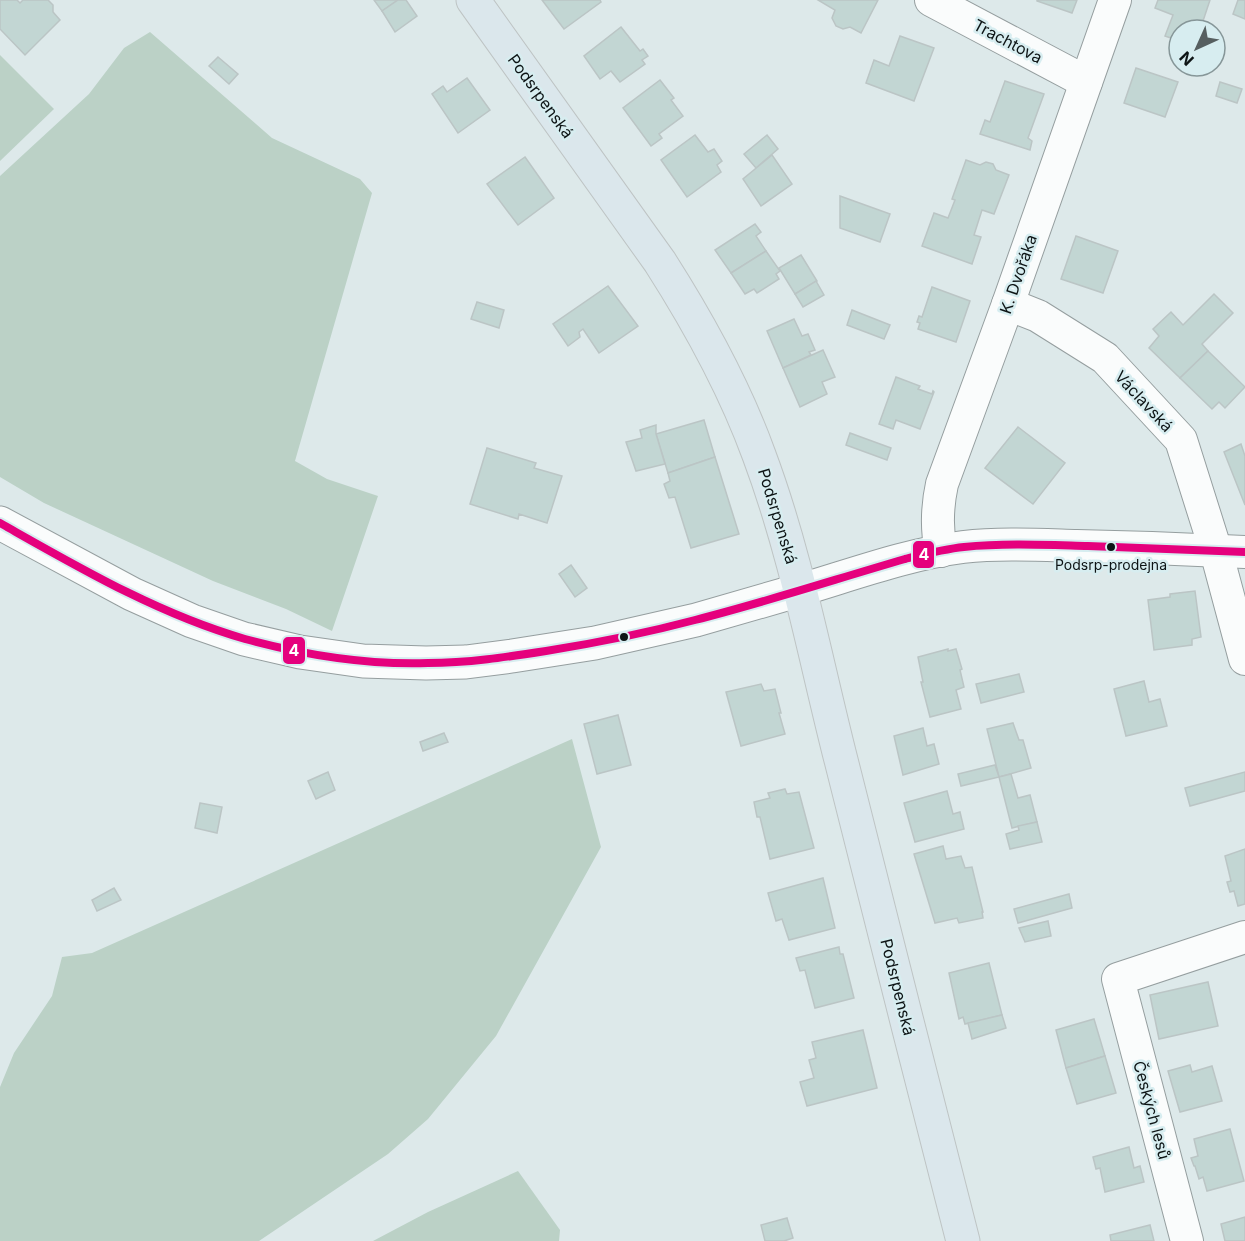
<svg xmlns="http://www.w3.org/2000/svg" width="1245" height="1241" viewBox="0 0 1245 1241" font-family="Inter,sans-serif">
<style>
.green{fill:#bbd1c6}
.building{fill:#c2d6d3;stroke:#bbc5c5;stroke-width:1.5}
.lines{fill:none;stroke-linecap:round;stroke-linejoin:round}
.street-casing{stroke:#959e9f;stroke-width:34}
.secondary-casing{stroke:#959e9f;stroke-width:35}
.primary-casing{stroke:#bec4c4;stroke-width:35}
.street{stroke:#fafcfc;stroke-width:32}
.secondary{stroke:#fafcfc;stroke-width:33}
.primary{stroke:#dbe7ec;stroke-width:33}
.bus-1-casing{stroke:#d7edf0;stroke-width:12}
.bus-1{stroke:#e5007d;stroke-width:8}
.bus-dot{fill:#0d1415;stroke:#d7edf0;stroke-width:2}
.labels{text-anchor:middle;dominant-baseline:central;stroke-width:5;stroke-linejoin:round;paint-order:stroke}
.bus-label{font-size:14px;fill:#0d1415;stroke:#d7edf0}
.street-label{font-size:16px;fill:#0d1415;stroke:#d7edf0}
.line-badge{stroke:#d7edf0;stroke-width:2}
.badge-label{font-size:16px;text-anchor:middle;font-weight:bold;fill:#fff}
</style>
<rect width="100%" height="100%" fill="#dde9ea"/>
<g class="green">
<path d="M150,32L272,138L360,179L372,193L295,461L327,479L378,496L332,631L286,609L213,581L44,503L0,477V176L89,94L124,48Z"/>
<path d="M0,55L54,109L0,161Z"/>
<path d="M572,739L601,847L496,1036L428,1119L388,1154L259,1241H0V1087L14,1053L52,996L62,957L92,953Z"/>
<path d="M518,1171L560,1230L559,1241H373L428,1212Z"/>
</g>
<g class="building">
<path d="M0,0H17L20,3L23,0H48L53,5V12L60,20L25,55L0,29Z"/>
<path d="M374,0H398L382,11Z"/>
<path d="M398,0H406L417,16L395,32L382,11Z"/>
<path d="M542,0H600L601,2L564,29Z"/>
<path d="M818,0H878L861,33L850,27L843,29L836,26L832,18L835,10Z"/>
<path d="M1037,0H1077L1072,13L1037,1Z"/>
<path d="M1158,0H1210L1200,30H1179V41L1165,36L1173,15L1155,8Z"/>
<path d="M1238,0H1245V19L1233,14Z"/>
<path d="M621,27L640,51L643,49L648,56L642,60L645,64L620,82L611,71L600,79L584,56Z"/>
<path d="M900,36L934,48L914,101L866,83L874,60L889,66Z"/>
<path d="M218,57L238,74L229,84L209,66Z"/>
<path d="M1136,68L1178,82L1165,117L1124,103Z"/>
<path d="M467,78L490,110L458,133L432,94L443,86L447,92Z"/>
<path d="M660,80L674,98L671,100L683,116L659,134L662,138L651,146L623,108Z"/>
<path d="M1005,81L1044,94L1028,138L1032,141L1030,150L980,134L985,120L990,122Z"/>
<path d="M1220,82L1242,89L1237,103L1216,96Z"/>
<path d="M695,135L708,152L714,149L722,161L717,165L721,172L687,197L661,160Z"/>
<path d="M767,135L778,149L756,168L744,154Z"/>
<path d="M772,155L792,184L761,206L743,179Z"/>
<path d="M525,157L554,198L518,225L487,184Z"/>
<path d="M966,160L980,165L986,162L993,164L996,170L1009,175L994,214L982,210L974,235L981,237L972,264L922,246L934,213L948,218L955,200L952,199Z"/>
<path d="M840,196L890,214L880,242L840,228Z"/>
<path d="M755,224L761,232L756,236L766,251L731,273L715,250Z"/>
<path d="M1076,236L1118,251L1103,293L1061,279Z"/>
<path d="M766,251L780,271L776,274L779,279L757,293L754,289L745,294L731,273Z"/>
<path d="M801,255L817,281L795,294L779,268Z"/>
<path d="M816,281L824,295L803,307L795,294Z"/>
<path d="M608,286L638,326L599,353L583,329L579,332L580,337L568,346L553,324Z"/>
<path d="M932,287L970,301L956,342L918,329L920,323L917,322L919,316L922,317Z"/>
<path d="M1214,294L1233,313L1202,344L1208,351L1180,378L1149,348L1159,336L1153,329L1171,312L1183,325Z"/>
<path d="M477,302L504,310L499,328L471,319Z"/>
<path d="M852,310L890,325L884,339L847,325Z"/>
<path d="M794,319L802,336L808,334L815,350L809,352L811,355L783,368L767,331Z"/>
<path d="M823,350L835,377L822,382L827,394L800,407L783,368Z"/>
<path d="M1208,351L1245,387L1225,408L1219,402L1212,409L1180,378Z"/>
<path d="M896,377L920,386L918,389L932,394L933,391L934,392L920,429L896,420L893,429L879,424Z"/>
<path d="M704,420L715,457L668,473L656,434Z"/>
<path d="M656,425V434L665,464L636,471L626,442L642,438L640,430Z"/>
<path d="M1018,427L1065,463L1033,504L985,468Z"/>
<path d="M850,433L891,448L887,460L846,445Z"/>
<path d="M1241,444L1245,456V505L1224,452Z"/>
<path d="M487,448L536,463L534,468L562,476L547,523L519,514L518,519L470,504Z"/>
<path d="M715,457L739,534L691,548L675,497L669,498L664,484L670,481L668,473Z"/>
<path d="M571,565L587,588L575,597L559,574Z"/>
<path d="M1195,591L1201,637L1192,639V645L1154,650L1148,600L1170,597V594Z"/>
<path d="M948,649V651L956,649L962,669L960,670L964,687L956,690L961,709L930,717L921,682H923L918,657Z"/>
<path d="M1019,674L1024,692L981,703L976,684Z"/>
<path d="M1144,681L1149,702L1160,699L1167,726L1126,736L1114,689Z"/>
<path d="M761,684L764,691L775,689L781,713H779L785,734L741,746L726,692Z"/>
<path d="M618,715L631,765L597,774L584,724Z"/>
<path d="M1013,723L1019,740H1023L1031,768L999,777L987,729Z"/>
<path d="M923,728L927,746L934,744L939,764L903,775L894,736Z"/>
<path d="M444,733L448,742L423,751L420,742Z"/>
<path d="M995,765L999,777L961,786L958,774Z"/>
<path d="M328,772L335,790L316,799L308,781Z"/>
<path d="M1245,772V791L1190,806L1185,788Z"/>
<path d="M1011,774L1018,798L1030,795L1037,822L1012,828L999,777Z"/>
<path d="M785,789L787,794L799,792L814,848L770,859L760,817H757L754,802L770,798L768,793Z"/>
<path d="M947,791L953,814L960,812L964,829L915,842L904,803Z"/>
<path d="M200,803L222,807L217,833L195,828Z"/>
<path d="M1037,822L1042,842L1010,849L1006,834L1019,830L1018,826Z"/>
<path d="M943,846L946,859L961,856L965,868L972,867L983,912H982L983,918L959,923L957,918L935,923L914,854Z"/>
<path d="M1245,849V904L1238,906L1234,891L1230,892L1227,882L1231,881L1225,856Z"/>
<path d="M823,878L835,928L789,940L782,919L776,921L768,893Z"/>
<path d="M114,888L121,900L97,911L92,900Z"/>
<path d="M1069,894L1072,908L1018,923L1014,909Z"/>
<path d="M1048,921L1051,936L1025,942L1019,928Z"/>
<path d="M839,947L840,954H843L854,998L815,1008L805,970L800,971L796,958Z"/>
<path d="M989,963L1002,1015L965,1024L963,1017L959,1019L949,973Z"/>
<path d="M1208,982L1218,1026L1159,1039L1150,995Z"/>
<path d="M1002,1015L1006,1028L972,1039L968,1023Z"/>
<path d="M1094,1019L1105,1056L1066,1068L1056,1030Z"/>
<path d="M863,1030L877,1088L807,1106L800,1082L814,1078L809,1060L816,1058L812,1042Z"/>
<path d="M1105,1056L1116,1093L1077,1104L1066,1068Z"/>
<path d="M1190,1065L1192,1072L1212,1066L1222,1101L1180,1112L1168,1071Z"/>
<path d="M1230,1129L1244,1181L1207,1191L1203,1177L1199,1179L1195,1166H1194L1191,1158L1198,1156L1194,1139Z"/>
<path d="M1129,1147L1134,1168L1140,1166L1144,1182L1105,1192L1100,1168L1096,1169L1093,1157Z"/>
<path d="M1245,1217V1241H1225L1221,1224Z"/>
<path d="M787,1218L793,1238L784,1241H765L761,1225Z"/>
<path d="M1150,1225L1154,1241H1111L1110,1235Z"/>
</g>
<g class="lines">
<g class="street-casing">
<g id="street">
<path d="M931,0L1086,82"/>
<path d="M1008,304L1038,316L1105,358L1181,440L1216,551L1245,659"/>
<path d="M941,551C936,527 937,507 942,484L1008,304L1115,0"/>
<path d="M800,590C854,574 908,554 963,547C1000,543 1039,545 1077,546C1133,547 1189,549 1245,552"/>
<path d="M1187,1241L1118,979L1245,937"/>
</g>
</g>
<g class="secondary-casing">
<path id="secondary" d="M0,523L132,594L192,621L244,639L300,652L363,661L426,663L466,662L512,656L595,643L696,620L800,590"/>
</g>
<g class="primary-casing">
<path id="primary" d="M473,0L660,262C699,323 734,386 759,455C796,554 815,658 841,760C881,920 922,1081 963,1241"/>
</g>
<use href="#street" class="street"/>
<use href="#secondary" class="secondary"/>
<use href="#primary" class="primary"/>
<g class="bus-1-casing">
<path id="bus-1" d="M0,523C78,567 158,614 245,639C304,655 367,665 428,663C468,663 507,657 546,651C596,643 646,633 695,620C766,602 836,579 905,559C925,554 944,549 964,547C1005,543 1047,545 1088,546C1141,548 1193,550 1245,552"/>
</g>
<use href="#bus-1" class="bus-1"/>
</g>
<g class="bus-dot">
<circle cx="1111" cy="547" r="5"/>
<circle cx="624" cy="637" r="5"/>
</g>
<g class="labels">
<g class="bus-label">
<text x="1111" y="564">Podsrp-prodejna</text>
</g>
<g class="street-label">
<text transform="translate(1008 41) rotate(28)">Trachtova</text>
<text transform="translate(541 96) rotate(54)">Podsrpenská</text>
<text transform="translate(1018 274) rotate(-71)">K. Dvořáka</text>
<text transform="translate(1144 401) rotate(47)">Václavská</text>
<text transform="translate(778 516) rotate(73)">Podsrpenská</text>
<text transform="translate(898 987) rotate(76)">Podsrpenská</text>
<text transform="translate(1152 1110) rotate(75)">Českých lesů</text>
</g>
</g>
<g class="line-badge">
<rect x="912" y="540" width="23" height="29" rx="6" fill="#e5007d"/>
<rect x="282" y="636" width="24" height="29" rx="6" fill="#e5007d"/>
</g>
<g class="badge-label">
<text x="924" y="560">4</text>
<text x="294" y="656">4</text>
</g>
<g transform="translate(1197 48) rotate(225)"><circle r="28" fill="#d7edf0" stroke="#869698" stroke-width="1.5"/>
<path d="M0-4.5L10 22L0 15L-10 22Z" fill="#565f60"/>
<text y="-9" font-size="16" font-weight="bold" text-anchor="middle" fill="#0d1415">N</text>
</g>
</svg>
